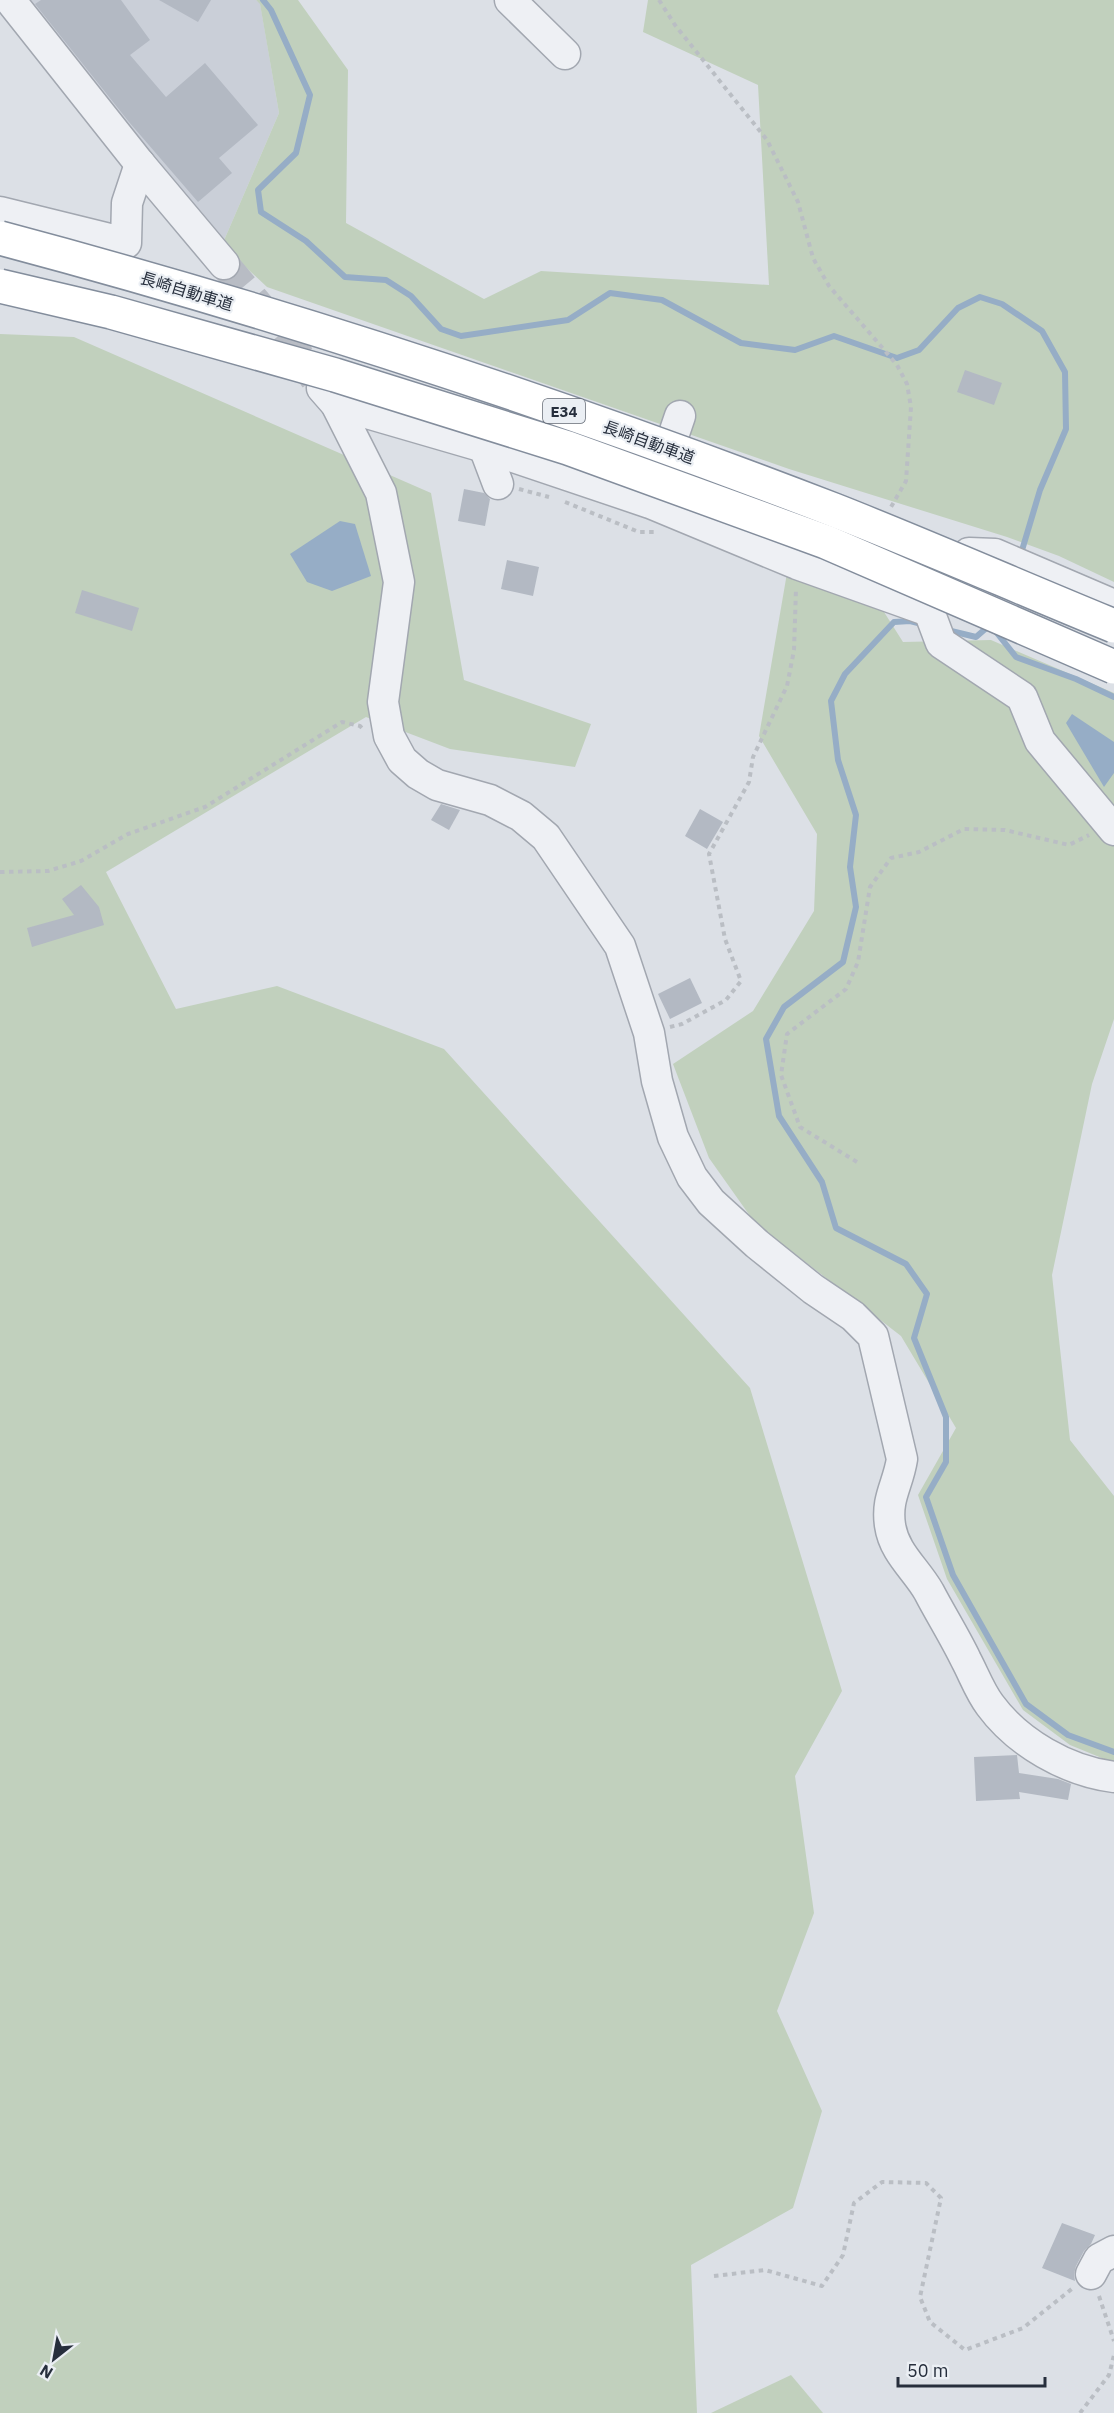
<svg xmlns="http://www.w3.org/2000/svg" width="1114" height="2413" viewBox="0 0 1114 2413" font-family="'IBM Plex Sans','Noto Sans JP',sans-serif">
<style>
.built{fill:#cacfd8}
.green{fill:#c1d0bd}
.water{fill:#96adc6}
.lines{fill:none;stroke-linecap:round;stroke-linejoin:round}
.stream{stroke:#96adc6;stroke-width:6}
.building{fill:#b3b9c3}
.minor-tunnel{stroke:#b8bcc4;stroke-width:30;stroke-dasharray:30 15;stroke-linecap:butt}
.minor-casing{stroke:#a2a7b0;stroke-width:33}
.path{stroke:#babec4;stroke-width:4;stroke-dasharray:4.5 4.5;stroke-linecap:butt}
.minor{stroke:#eef0f4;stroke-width:30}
.highway-bridge-casing{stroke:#838d9c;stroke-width:36;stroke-linecap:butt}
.highway-bridge{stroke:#fff;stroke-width:33}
.labels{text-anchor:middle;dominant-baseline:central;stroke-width:4.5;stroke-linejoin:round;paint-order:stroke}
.shield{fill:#ebeff4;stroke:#616873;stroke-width:1.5}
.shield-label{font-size:15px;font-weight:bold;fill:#262e3c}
.street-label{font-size:16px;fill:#262e3c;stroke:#ebeff4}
</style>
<rect width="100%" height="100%" fill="#dce0e6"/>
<path class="built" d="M20,0H256L260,3L279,113L222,245Z"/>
<g class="green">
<path d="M256,0H298L348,70L346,223L484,299L541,271L769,285L758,85L643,32L648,0H1114V582L1059,556L1007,537L789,469L267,287L222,245L279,113L260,4Z"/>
<path d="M0,334L74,337L431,493L464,680L591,724L575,767L450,749L366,717L106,872L176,1009L277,986L444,1049L750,1388L842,1691L795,1776L814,1913L777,2011L822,2111L793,2208L691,2265L697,2413H0Z"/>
<path d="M787,573L884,612L903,642L991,640L1114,693V1019L1092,1084L1052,1275L1070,1440L1114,1496V1763L1070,1745L1023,1710L947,1579L918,1495L956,1428L901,1336L755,1223L709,1158L673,1064L753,1011L814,911L817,834L759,736Z"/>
<path d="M791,2375L823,2413H711Z"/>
</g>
<g class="water">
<path d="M340,521L355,524L371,576L332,591L307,582L290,554Z"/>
<path d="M1072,714L1114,742V773L1104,787L1066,723Z"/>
</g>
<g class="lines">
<g class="stream">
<path d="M263,0L271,10L310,95L296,153L258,190L261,212L306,241L345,277L386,280L411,296L441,329L461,336L568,320L610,293L662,300L741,343L795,350L834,336L897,358L919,350L958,308L980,297L1002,304L1042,331L1065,372L1066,429L1040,490L1020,557"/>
<path d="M926,625L910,621L894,622L845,674L831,701L838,760L856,815L850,867L856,907L843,962L784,1007L766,1039L779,1116L822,1182L836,1228L906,1264L927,1294L914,1338L946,1417V1462L926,1497L953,1575L1026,1704L1068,1735L1114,1752"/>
<path d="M993,628L1016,657L1076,679L1114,697"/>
<path d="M947,630L976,637L991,624"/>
</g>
</g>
<g class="building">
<path d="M41,0H121L150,40L130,55L166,97L205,63L258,125L219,158L232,173L198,202L129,122L35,4Z"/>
<path d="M159,0H211L198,22Z"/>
<path d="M965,370L1002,383L994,405L957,392Z"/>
<path d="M464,489L484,493L490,499L485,526L458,521Z"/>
<path d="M507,560L539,567L533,596L501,589Z"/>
<path d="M82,590L139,608L132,631L75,613Z"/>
<path d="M441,804L460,810L449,830L431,820Z"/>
<path d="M700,809L723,822L707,849L685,836Z"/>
<path d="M81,885L99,907L104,925L32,947L27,928L74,915L62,899Z"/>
<path d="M690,978L702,1003L670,1019L658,994Z"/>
<path d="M1017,1755L1019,1773L1058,1779L1071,1784L1068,1800L1019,1792L1020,1799L976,1801L974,1757Z"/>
<path d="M1062,2223L1095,2235L1091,2244L1084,2251L1076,2266L1074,2274L1075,2281L1042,2268Z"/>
</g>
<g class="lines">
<path class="minor-tunnel" d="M224,264L289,341L315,379"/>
<g class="minor-casing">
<g id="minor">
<path d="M10,0L140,164L224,264"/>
<path d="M510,0L565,54"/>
<path d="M0,212L126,243L127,203L140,164"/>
<path d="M322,388L336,404L381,493L399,582L383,702L389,736L402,760L418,774L437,785L490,800L521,816L546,837L620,946L649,1033L657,1081L673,1137L692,1177L711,1202L757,1244L813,1289L853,1316L873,1336L902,1459C898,1485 886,1498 890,1525C894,1553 916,1569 929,1592C941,1615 955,1637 966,1660C974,1675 980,1692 990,1705C1018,1743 1067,1771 1114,1777"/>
<path d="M336,404L484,447L650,503L797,564L929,611L969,553L995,554L1114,605"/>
<path d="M484,447L498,484"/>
<path d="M661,472L680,416"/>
<path d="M929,611L941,643L1022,697L1040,741L1114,830"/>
<path d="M1091,2274L1099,2259L1114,2251"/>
</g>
</g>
<g class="path">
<path d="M659,0L675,25L767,140L798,202L813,258L829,286L880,345L897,365L907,384L911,407L906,481L891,507"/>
<path d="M519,489L549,497"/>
<path d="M565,502L639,532H654"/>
<path d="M0,872L48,871L81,861L128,834L205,807L342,722L360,726L362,728"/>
<path d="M670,1027L682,1024L726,1000L741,981L725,939L709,854L749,782L753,757L787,686L794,650L796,589"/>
<path d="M857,1162L800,1127L781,1075L787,1034L846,989L858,962L870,887L891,858L919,852L964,829L1005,830L1069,845L1089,835"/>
<path d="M714,2276L765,2270L822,2286L843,2255L854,2203L882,2182L926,2183L941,2198L920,2297L930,2322L965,2350L1023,2328L1073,2288"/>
<path d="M1099,2296L1114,2341"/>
<path d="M1080,2413L1109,2375L1114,2355"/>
</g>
<use href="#minor" class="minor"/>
<g class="highway-bridge-casing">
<g id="highway-bridge">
<path d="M0,238C282,313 562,405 834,510C928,547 1021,588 1114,626"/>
<path d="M0,286L111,312L335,375L568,448L826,542L1114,667"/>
</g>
</g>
<use href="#highway-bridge" class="highway-bridge"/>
</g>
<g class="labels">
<rect class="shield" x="543" y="399" width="42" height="24" rx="4.5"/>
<g class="shield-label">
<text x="564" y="411">E34</text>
</g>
<g class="street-label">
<text transform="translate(187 291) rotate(17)">長崎自動車道</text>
<text transform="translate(649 442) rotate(20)">長崎自動車道</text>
</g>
</g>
<g transform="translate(54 2359) rotate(211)" stroke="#ebeff4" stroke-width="4.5" paint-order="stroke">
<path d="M0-4.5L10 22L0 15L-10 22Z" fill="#262e3c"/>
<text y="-9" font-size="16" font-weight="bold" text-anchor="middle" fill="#262e3c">N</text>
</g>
<path d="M898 2377v9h147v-9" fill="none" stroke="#262e3c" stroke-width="3"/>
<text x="907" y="2377" font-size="18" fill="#262e3c" stroke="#ebeff4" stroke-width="4.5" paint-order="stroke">50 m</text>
</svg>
